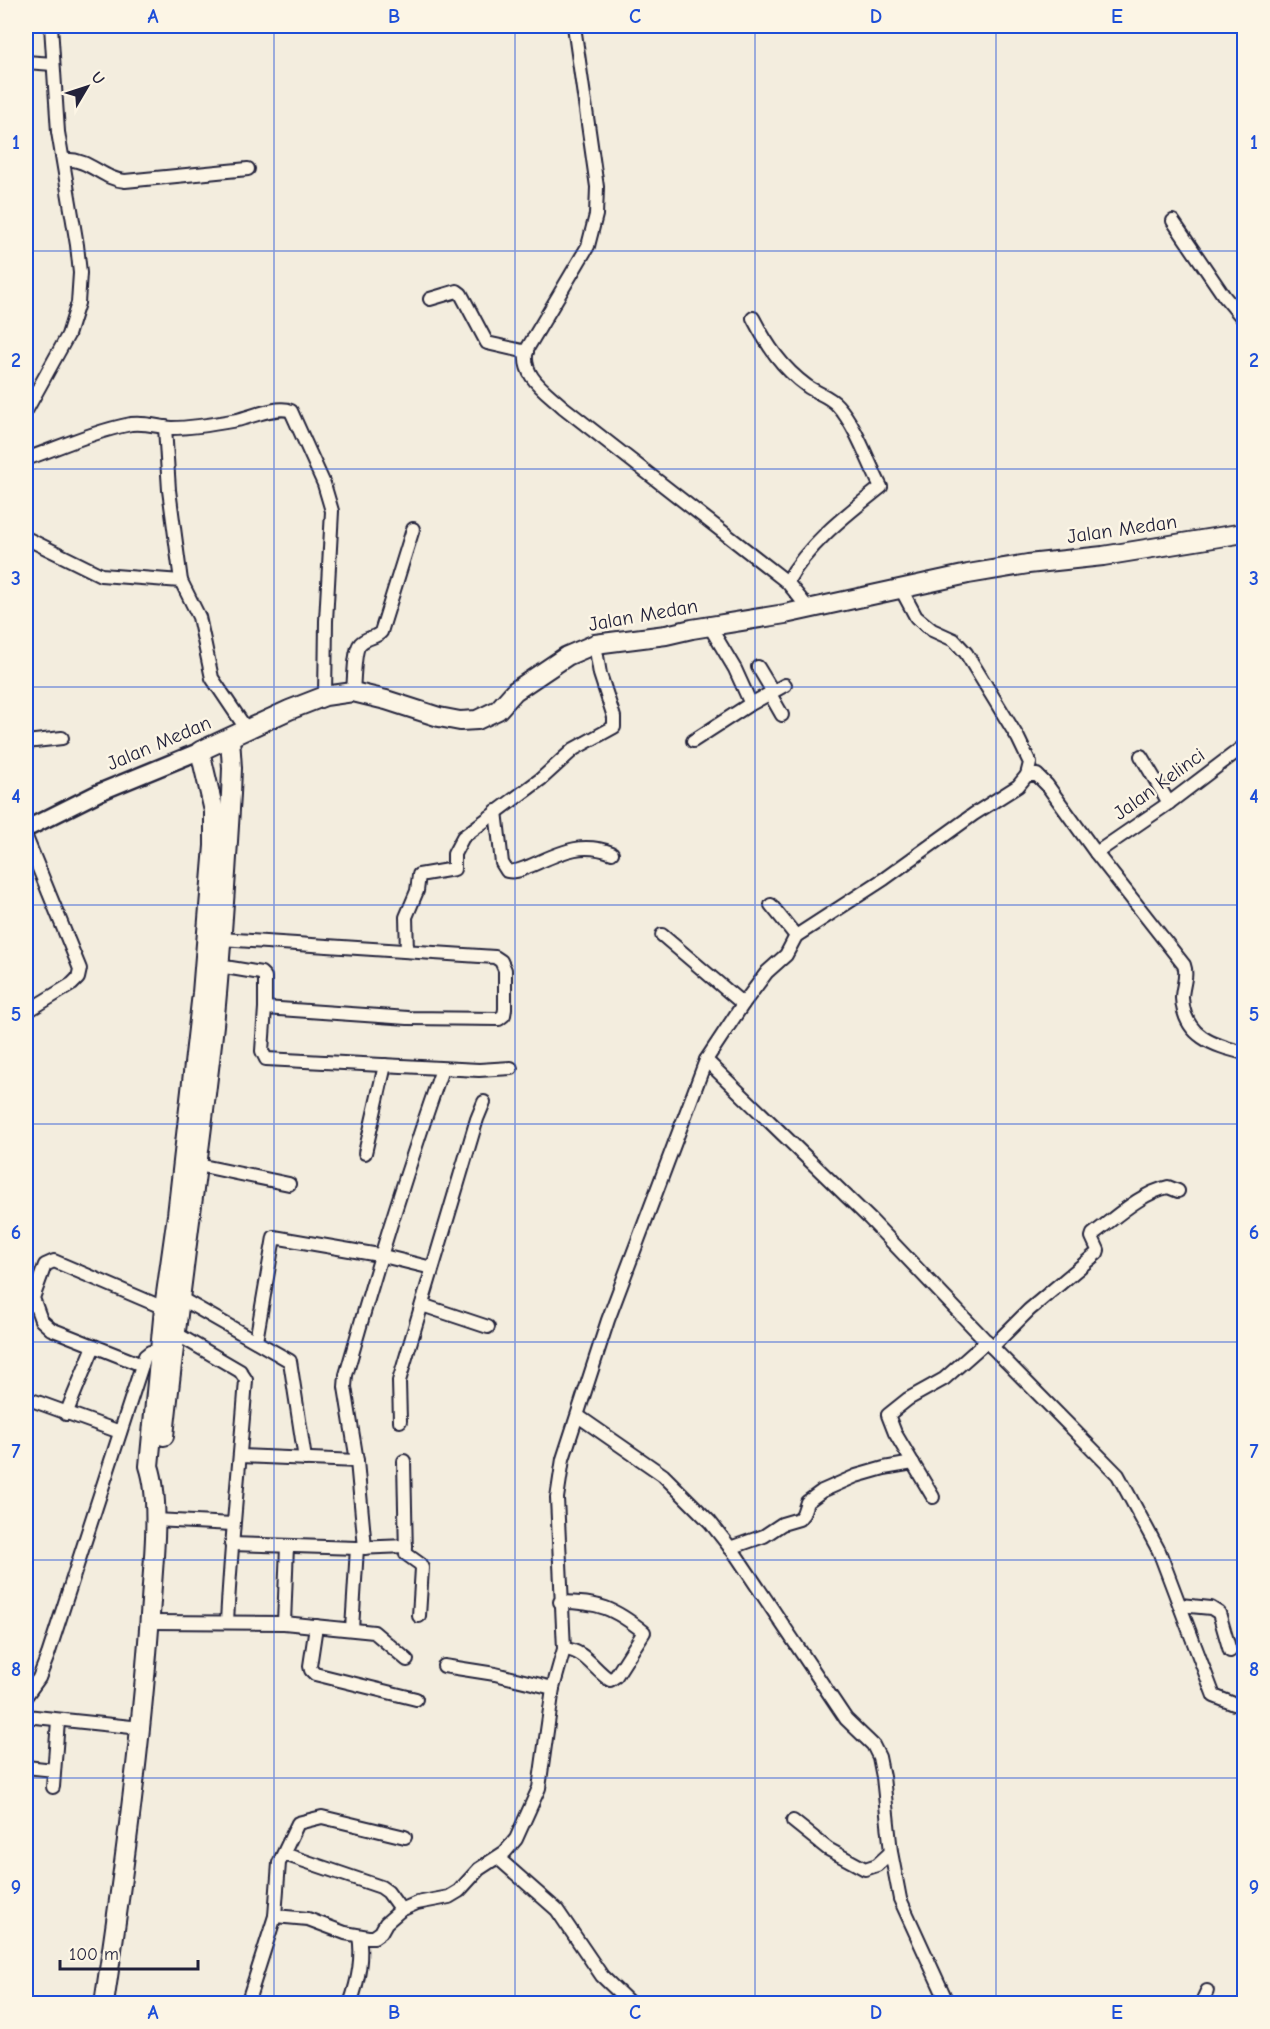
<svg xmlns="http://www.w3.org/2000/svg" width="1270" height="2029" viewBox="0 0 1270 2029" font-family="'Comic Neue',sans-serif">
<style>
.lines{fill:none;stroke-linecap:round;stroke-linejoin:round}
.minor-casing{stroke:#22223b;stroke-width:16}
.major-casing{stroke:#22223b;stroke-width:20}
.highway-casing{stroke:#22223b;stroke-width:22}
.minor{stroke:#fcf5e5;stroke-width:12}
.major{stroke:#fcf5e5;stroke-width:15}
.highway{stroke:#fcf5e5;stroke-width:18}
.grid{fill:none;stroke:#1d4ed8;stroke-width:1.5;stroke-opacity:0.55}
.labels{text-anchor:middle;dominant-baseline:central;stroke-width:5;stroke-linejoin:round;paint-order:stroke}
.street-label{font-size:20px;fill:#22223b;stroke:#fcf5e5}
.neatline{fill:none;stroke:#1d4ed8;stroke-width:2}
.grid-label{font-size:20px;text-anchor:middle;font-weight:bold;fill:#1d4ed8}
</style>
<rect width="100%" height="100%" fill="#f3edde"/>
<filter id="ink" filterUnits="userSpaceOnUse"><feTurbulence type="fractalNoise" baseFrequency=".0167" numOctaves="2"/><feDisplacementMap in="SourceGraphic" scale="12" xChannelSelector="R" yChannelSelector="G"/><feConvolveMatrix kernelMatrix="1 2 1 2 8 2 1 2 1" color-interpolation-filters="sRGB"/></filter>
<g filter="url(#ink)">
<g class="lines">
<g class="minor-casing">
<g id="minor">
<path d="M574,26L597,187L596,215L588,246L527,349C520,376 546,391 563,407L787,582L809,609"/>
<path d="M26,62L53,64"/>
<path d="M64,160C90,158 101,179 125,181L248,169"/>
<path d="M1173,221L1224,296L1244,320"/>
<path d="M430,299L457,291L461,294L487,343L527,352"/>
<path d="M753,318C767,345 782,368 807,386C816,393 830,396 838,406C856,426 868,462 881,487C846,515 809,543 787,582"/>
<path d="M26,411L68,335L78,303L80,273L77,245L58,132L51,26"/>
<path d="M165,427L169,490L181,581L199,617L212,678L247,730"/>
<path d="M26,459C60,447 95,431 131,424C146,422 158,427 172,428C194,428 215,424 237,420C251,417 278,405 291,411L324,484L332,511L326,621L325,696"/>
<path d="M26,538L101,575L181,581"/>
<path d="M758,667L773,692"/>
<path d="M353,692C354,683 354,650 360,644C366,637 376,638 381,632L413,529"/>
<path d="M770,694L782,715"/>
<path d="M749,705L785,685"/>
<path d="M693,741L747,706L750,702L735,669L710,627"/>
<path d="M26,742L62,738"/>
<path d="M1141,756L1169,803"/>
<path d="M1027,775H1037L1047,785L1096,853L1184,965C1188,976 1182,987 1182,998C1184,1037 1213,1045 1244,1053"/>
<path d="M496,811L502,863L507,871C516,873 522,869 530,866C560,853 580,841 612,853"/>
<path d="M26,837L80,969L78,978L72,984L26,1012"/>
<path d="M1096,853L1169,803L1244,746"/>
<path d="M771,905L796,936"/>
<path d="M662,935L743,1004"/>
<path d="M221,939L495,957L501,961L505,970V1009L504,1015L499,1019L408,1018L265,1008"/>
<path d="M407,951L406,917L417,891L419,875L454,869V854L463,837L541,779L574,749L614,727V717L600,674L595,644"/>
<path d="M219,966L261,973L265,977V1008L262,1051L266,1059L479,1070L511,1068"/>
<path d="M706,1060L870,1219L992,1347L1118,1475L1159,1551L1214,1696L1234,1704L1244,1705"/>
<path d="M365,1153L385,1065"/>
<path d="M198,1165L289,1184"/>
<path d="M180,1298L290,1361L305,1459"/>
<path d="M422,1305L488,1327"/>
<path d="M175,1333L240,1371L246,1380C240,1461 231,1541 227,1622"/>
<path d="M256,1341L274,1237L379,1255L432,1268"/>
<path d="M992,1347L1029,1310L1097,1253L1098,1250L1092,1237L1093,1234C1115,1218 1141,1193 1168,1187L1178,1191"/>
<path d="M142,1365L51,1329L41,1320L33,1298L45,1265L54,1261L164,1308"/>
<path d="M26,1398L120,1432"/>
<path d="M66,1414L94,1346"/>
<path d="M578,1416L663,1475L710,1522L736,1555L846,1719L873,1745L879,1757L883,1777L891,1852L900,1899L948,2004"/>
<path d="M400,1421L399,1381L477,1119L484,1102"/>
<path d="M241,1456L357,1461"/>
<path d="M404,1461L406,1554L420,1564L422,1568L419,1616"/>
<path d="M933,1497L895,1433L888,1415L908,1399L944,1379L987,1341"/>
<path d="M155,1520L233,1524"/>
<path d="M231,1544L357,1548L406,1546"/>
<path d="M365,1548L357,1461L345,1387L346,1375C375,1272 407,1170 442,1069"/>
<path d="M730,1548L764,1536L782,1524L799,1519L803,1514L807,1502L822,1491L856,1476L884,1468L913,1463"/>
<path d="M560,1602C599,1602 614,1608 644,1632L616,1676L610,1680C594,1670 585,1650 564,1649"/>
<path d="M1180,1605L1211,1608L1219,1613L1230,1651"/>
<path d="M149,1622L284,1623L374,1632L407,1660"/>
<path d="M284,1623L287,1546"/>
<path d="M316,1626L310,1666L311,1670L315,1674L416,1699"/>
<path d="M352,1629L357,1548"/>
<path d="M444,1666L495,1674L553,1688"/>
<path d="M26,1696L39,1678L48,1655L145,1356L150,1352L159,1353"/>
<path d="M26,1716L141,1728"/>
<path d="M26,1767L54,1770"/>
<path d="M53,1787L58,1721"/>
<path d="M793,1821L828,1849L865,1869L877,1865L891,1852"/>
<path d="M284,1854L381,1887L388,1892L401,1910"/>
<path d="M498,1858L557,1910L602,1976L631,2004"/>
<path d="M275,1916L308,1919L345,1933L368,1937H374L381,1932L386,1923L401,1910L417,1903L449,1897L459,1891L479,1869L505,1852L516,1839L539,1788L553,1688L564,1649L557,1498L563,1459L608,1320L706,1060L743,1004L767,972L786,955L796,936L884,879L974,814L1018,786L1027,775L1030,763L1018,738L966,653L954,640L932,630L916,617L901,589"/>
<path d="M247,2004L275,1916L279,1863L298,1823L322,1817L405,1837"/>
<path d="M350,2004C358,1982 363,1959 359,1936"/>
<path d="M1201,2004L1207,1991"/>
</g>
</g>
<g class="major-casing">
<path id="major" d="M26,829L100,792L200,751"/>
</g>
<g class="highway-casing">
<g id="highway">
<path d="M164,1436C178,1299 199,1163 214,1025C222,948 226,871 231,794L232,768L230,738"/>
<path d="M104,2004C124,1870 142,1736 151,1601C153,1562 161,1502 149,1466L164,1308L177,1215L202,993L214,846V811L200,751L289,710L325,696L353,692L386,700L439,717L460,721L477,720L498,710L515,691L567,656L595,644L666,635L692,629L785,614L968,574L1028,564L1103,556L1244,533"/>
</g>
</g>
<use href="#minor" class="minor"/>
<use href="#major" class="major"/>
<use href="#highway" class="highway"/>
</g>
</g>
<path class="grid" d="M274,26V2004M515,26V2004M755,26V2004M996,26V2004M26,251H1244M26,469H1244M26,687H1244M26,905H1244M26,1124H1244M26,1342H1244M26,1560H1244M26,1778H1244"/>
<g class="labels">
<g class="street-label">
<text transform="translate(1122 529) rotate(-8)">Jalan Medan</text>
<text transform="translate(643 615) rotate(-10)">Jalan Medan</text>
<text transform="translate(159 743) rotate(-23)">Jalan Medan</text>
<text transform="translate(1159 784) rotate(-36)">Jalan Kelinci</text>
</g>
</g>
<rect width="1270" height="2029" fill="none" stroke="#fcf5e5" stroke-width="66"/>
<g transform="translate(87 87) rotate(51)" stroke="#fcf5e5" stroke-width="4.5" paint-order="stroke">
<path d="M0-4.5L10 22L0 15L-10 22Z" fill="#22223b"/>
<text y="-9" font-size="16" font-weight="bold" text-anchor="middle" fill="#22223b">U</text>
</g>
<path d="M60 1960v9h138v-9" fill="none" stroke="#22223b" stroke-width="3"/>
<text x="69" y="1960" font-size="18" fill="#22223b" stroke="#fcf5e5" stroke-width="4.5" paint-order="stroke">100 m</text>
<rect x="33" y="33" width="1204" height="1963" class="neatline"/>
<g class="grid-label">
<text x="153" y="23">A</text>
<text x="394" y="23">B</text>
<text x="635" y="23">C</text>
<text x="876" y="23">D</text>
<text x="1117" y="23">E</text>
<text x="16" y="149">1</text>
<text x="1254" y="149">1</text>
<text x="16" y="367">2</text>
<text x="1254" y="367">2</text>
<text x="16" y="585">3</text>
<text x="1254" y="585">3</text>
<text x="16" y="803">4</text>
<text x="1254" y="803">4</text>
<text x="16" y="1021">5</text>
<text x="1254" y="1021">5</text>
<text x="16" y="1239">6</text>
<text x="1254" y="1239">6</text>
<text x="16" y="1458">7</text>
<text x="1254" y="1458">7</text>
<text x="16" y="1676">8</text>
<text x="1254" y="1676">8</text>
<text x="16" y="1894">9</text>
<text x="1254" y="1894">9</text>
<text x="153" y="2019">A</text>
<text x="394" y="2019">B</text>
<text x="635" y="2019">C</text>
<text x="876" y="2019">D</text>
<text x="1117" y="2019">E</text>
</g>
</svg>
